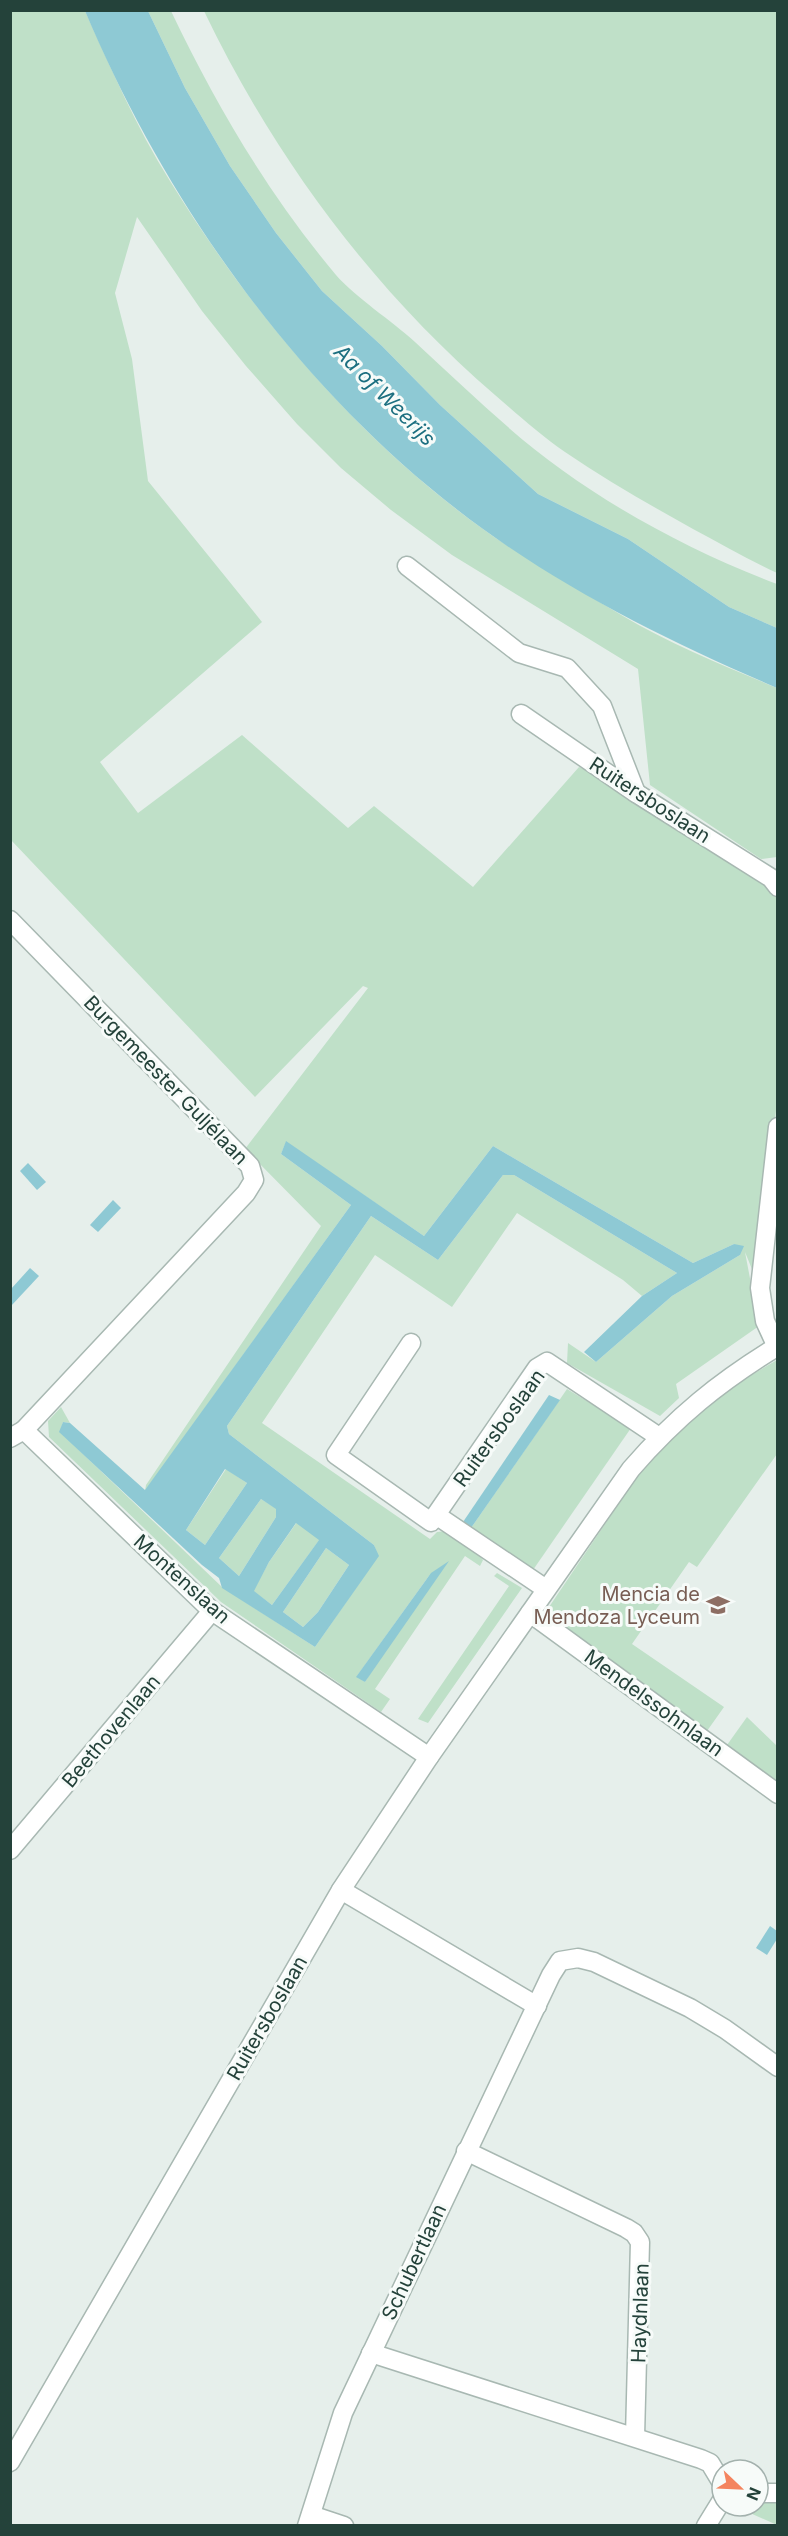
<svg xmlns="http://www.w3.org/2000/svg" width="788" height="2536" viewBox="0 0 788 2536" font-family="Inter,sans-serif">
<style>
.green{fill:#bfe0c8;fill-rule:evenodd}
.water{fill:#8ec9d4;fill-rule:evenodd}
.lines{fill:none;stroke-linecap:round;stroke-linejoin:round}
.minor-casing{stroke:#a8b8b2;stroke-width:21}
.minor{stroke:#fff;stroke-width:18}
.labels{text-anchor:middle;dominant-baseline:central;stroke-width:6;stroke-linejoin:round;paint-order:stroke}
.street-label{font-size:20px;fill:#24423a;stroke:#f7fbf9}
.education-label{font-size:20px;fill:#785e54;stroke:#f7fbf9;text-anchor:end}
.water-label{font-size:21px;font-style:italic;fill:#1c6f80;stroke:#f7fbf9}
</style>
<rect width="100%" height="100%" fill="#e6efeb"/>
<g class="green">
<path d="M11,11H85C111,68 136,127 170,181C250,311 358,440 483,529C503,544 525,556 546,569C572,585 597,601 623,616C672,645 725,666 777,688V857L761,859L650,785L638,669L452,555L391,510L341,468L297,424L246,366L202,311L137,217L115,293L132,359L148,481L262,622L100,762L138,813L242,735L348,828L374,806L473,887L579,767L593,773L766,883L777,896L778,1094L756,1279L745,1252L759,1326L676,1384L679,1398L660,1416L567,1363L568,1343L596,1362L672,1296L740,1255L734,1244L693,1263L493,1146L424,1236L286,1142L281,1154L351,1205L145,1491L146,1485L321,1226L245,1149L368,988L363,986L255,1097L11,840Z"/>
<path d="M148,11H171C216,105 268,194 336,275C355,297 392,321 415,342C463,386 509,432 562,470C627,517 703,556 777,584V628L729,607L628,539L538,494L440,405L382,346L322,291L276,233L230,166L185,88Z"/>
<path d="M204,11H777V573C749,560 721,544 693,529C650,505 606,480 565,452C540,435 517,414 495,395C372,289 274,157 204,11Z"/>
<path d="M503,1175H514L677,1273L642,1296L623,1280L517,1213L452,1307L375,1255L262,1423L430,1539L437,1532L446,1531L477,1552L483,1560L480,1566L465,1556L375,1689L390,1699L381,1712L221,1602L49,1437L48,1421L61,1407L70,1423L63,1422L60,1432L222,1587L315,1647L378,1556L374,1545L229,1434L227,1426L371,1216L438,1260ZM431,1573L365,1682L357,1676Z"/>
<path d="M777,1360V1454L697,1567L689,1562L632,1644L724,1707L707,1731L545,1613L630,1487L660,1447L693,1415L743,1380Z"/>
<path d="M567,1389L631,1428L533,1570L471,1528Z"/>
<path d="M226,1469L247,1483L205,1545L186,1530Z"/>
<path d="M261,1499L277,1509L276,1517L239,1576L219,1558Z"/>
<path d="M297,1522L320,1539L272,1605L253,1591L269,1562Z"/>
<path d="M326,1548L349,1565L318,1612L303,1627L283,1612Z"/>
<path d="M497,1573L522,1588L428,1723L418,1719L509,1586L494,1576Z"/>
<path d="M747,1717L777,1746V1781L727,1745Z"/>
<path d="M758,2500H777V2525L734,2506H758Z"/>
</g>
<g class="water">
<path d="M85,11H148L185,88L230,166L276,233L322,291L382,346L440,405L538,494L628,539L729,607L777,628V688C675,644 574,595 483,529C306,401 169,210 85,11Z"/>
<path d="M286,1141L424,1236L493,1146L693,1263L734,1244L744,1246L740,1255L672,1296L596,1362L584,1352L642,1296L677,1273L514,1175H503L438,1260L371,1216L227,1426L229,1434L374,1545L379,1556L315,1647L222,1588L219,1578L202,1565L59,1432L63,1422L70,1423L145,1490L351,1205L281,1154ZM225,1469L247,1483L205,1545L186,1530ZM261,1499L276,1509V1517L239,1576L219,1558ZM296,1523L319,1540L272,1605L254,1591L269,1562ZM326,1548L349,1565L318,1612L303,1627L283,1612Z"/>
<path d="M28,1163L46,1182L37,1190L20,1171Z"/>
<path d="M113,1200L121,1208L98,1232L90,1225Z"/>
<path d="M30,1268L39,1276L11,1306V1289Z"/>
<path d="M549,1395L560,1400L471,1528L463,1522Z"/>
<path d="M449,1561L365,1682L356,1677L431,1573Z"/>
<path d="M770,1926L777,1931V1939L767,1955L756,1948Z"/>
</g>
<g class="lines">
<g class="minor-casing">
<g id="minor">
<path d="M407,566L519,653L567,668L602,706L636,793"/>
<path d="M521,714L636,793L771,878L778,887"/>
<path d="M10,920L250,1166L254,1180L246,1193L24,1430"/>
<path d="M411,1343L336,1455L431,1522L537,1368L547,1362L659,1437"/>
<path d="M777,1347L765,1321L760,1288L778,1127"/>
<path d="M10,1438L24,1430L212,1611L429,1757"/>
<path d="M436,1515L546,1589"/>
<path d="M530,1613L778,1794"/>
<path d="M10,1850L212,1611"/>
<path d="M341,1890L537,2006"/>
<path d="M466,2151L626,2228L634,2233L640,2242L635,2437"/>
<path d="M371,2353L701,2459L710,2463L722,2483"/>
<path d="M10,2462L341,1890L429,1757L631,1469C676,1417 719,1382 778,1346"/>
<path d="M758,2493H778"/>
<path d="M311,2515L344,2526"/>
<path d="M307,2526L343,2413L551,1975L560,1961L578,1958L594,1962L690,2008L725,2029L778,2067"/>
<path d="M706,2526L722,2500"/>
</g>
</g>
<use href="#minor" class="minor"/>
</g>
<defs>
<g id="school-bare" transform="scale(1.8)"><path d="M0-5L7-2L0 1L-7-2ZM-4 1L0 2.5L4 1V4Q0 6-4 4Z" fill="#8d6e63" stroke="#f7fbf9" stroke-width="2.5" paint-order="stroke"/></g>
</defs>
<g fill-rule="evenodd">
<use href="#school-bare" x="718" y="1605"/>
</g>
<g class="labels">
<g class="street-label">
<text transform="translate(650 800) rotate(33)">Ruitersboslaan</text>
<text transform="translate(166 1080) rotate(46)">Burgemeester Guljélaan</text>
<text transform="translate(499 1428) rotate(-54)">Ruitersboslaan</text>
<text transform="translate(182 1579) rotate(42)">Montenslaan</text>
<text transform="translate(654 1703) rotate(36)">Mendelssohnlaan</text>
<text transform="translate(111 1731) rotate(-50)">Beethovenlaan</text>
<text transform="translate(267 2018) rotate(-60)">Ruitersboslaan</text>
<text transform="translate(414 2262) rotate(-65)">Schubertlaan</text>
<text transform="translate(640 2313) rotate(-88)">Haydnlaan</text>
</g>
<g class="education-label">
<text x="700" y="1594">Mencia de<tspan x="700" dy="23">Mendoza Lyceum</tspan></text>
</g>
<g class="water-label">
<text transform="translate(385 395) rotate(45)">Aa of Weerijs</text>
</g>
</g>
<rect width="788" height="2536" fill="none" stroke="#24423a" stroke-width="24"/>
<g transform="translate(740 2488) rotate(113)"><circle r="28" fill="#f7fbf9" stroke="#a3b1ad" stroke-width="1.5"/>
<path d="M0-4.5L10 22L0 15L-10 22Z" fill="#f4845f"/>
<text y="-9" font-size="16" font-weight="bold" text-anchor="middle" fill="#24423a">N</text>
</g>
</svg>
